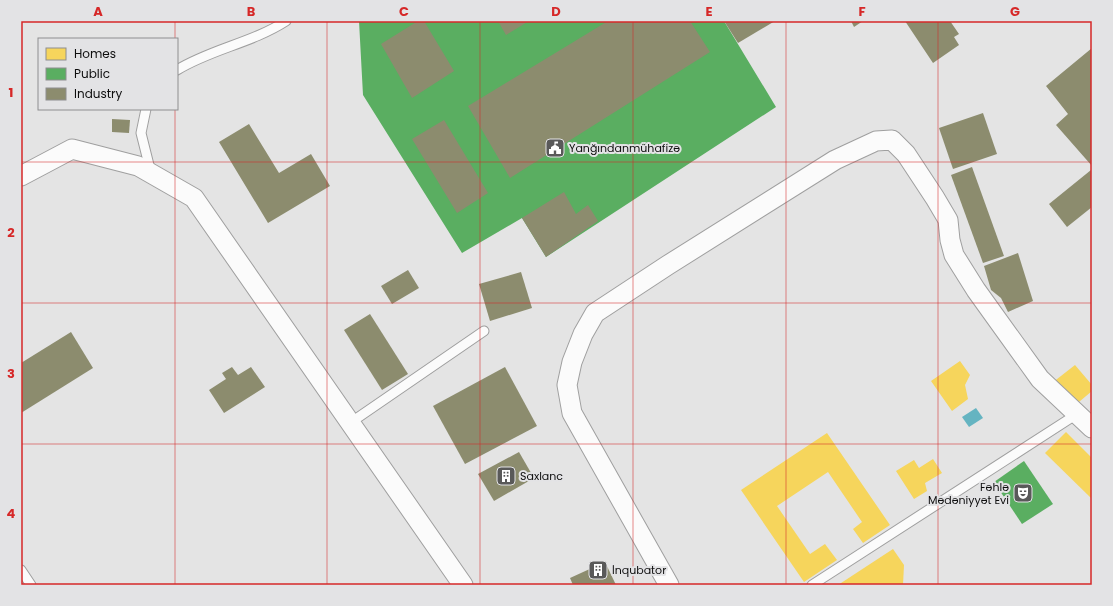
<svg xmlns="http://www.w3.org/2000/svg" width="1113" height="606" viewBox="0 0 1113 606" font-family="Poppins,sans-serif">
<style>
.water{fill:#65b4c1}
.homes{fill:#f6d55c}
.public{fill:#5aae61}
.industry{fill:#8c8c6e}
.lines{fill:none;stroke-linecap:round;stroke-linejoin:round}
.lane-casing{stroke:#9f9f9f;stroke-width:11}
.street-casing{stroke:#9f9f9f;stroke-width:21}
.lane{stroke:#fbfbfb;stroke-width:9}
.street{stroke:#fbfbfb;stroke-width:19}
.grid{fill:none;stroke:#d62828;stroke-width:1;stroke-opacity:0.55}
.labels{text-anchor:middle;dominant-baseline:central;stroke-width:4;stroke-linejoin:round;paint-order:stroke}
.poi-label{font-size:11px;fill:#0e0e0e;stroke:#e3e3e5;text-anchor:start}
.neatline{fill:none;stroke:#d62828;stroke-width:1.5}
.grid-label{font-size:13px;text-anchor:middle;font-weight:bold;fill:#d62828}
</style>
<rect width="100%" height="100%" fill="#e4e4e4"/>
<path class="water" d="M976,408L983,418L969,427L962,417Z"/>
<g class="homes">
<path d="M960,361L970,375L965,385L968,399L952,411L931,381Z"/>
<path d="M1075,365L1092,385V391L1073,407L1052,383Z"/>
<path d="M1066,432L1092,458V499L1045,453Z"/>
<path d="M827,433L890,525L863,543L853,529L862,522L828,472L777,506L810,554L825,544L837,560L804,582L741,490Z"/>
<path d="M933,459L942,473L925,483L927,491L914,499L896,471L914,460L919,468Z"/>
<path d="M893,549L904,565L903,585H838Z"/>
</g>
<g class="public">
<path d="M359,21H724L776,107L546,257L522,218L462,253L363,95Z"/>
<path d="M1024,461L1053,504L1022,524L994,482Z"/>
</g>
<g class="industry">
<path d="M418,21H424L454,71L412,98L381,44Z"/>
<path d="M498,21H529L506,35Z"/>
<path d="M608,21H690L710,52L510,178L468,106Z"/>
<path d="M724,21H775L738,43Z"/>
<path d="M851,21H863L854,27Z"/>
<path d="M905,21H950L959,34L954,37L959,45L933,63Z"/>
<path d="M1092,48V93L1091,94L1092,96V166L1056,125L1068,114L1046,86Z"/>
<path d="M983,113L997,154L953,169L939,128Z"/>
<path d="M112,119L130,120L129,133L112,132Z"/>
<path d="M444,120L488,193L457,213L412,139Z"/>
<path d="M249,124L279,173L311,154L330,186L268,223L219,142Z"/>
<path d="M972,167L1004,256L983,263L951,175Z"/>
<path d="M1091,170L1092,207L1067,227L1049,204Z"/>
<path d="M564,192L576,214L588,205L598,221L546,257L522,218Z"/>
<path d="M1018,253L1033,301L1008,312L1001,298L991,290L984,266Z"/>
<path d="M408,270L419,288L392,304L381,286Z"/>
<path d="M521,272L532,308L490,321L479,284Z"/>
<path d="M370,314L408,374L382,390L344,330Z"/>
<path d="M71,332L93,368L21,413V363Z"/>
<path d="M232,367L238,375L251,367L265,387L224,413L209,390L226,379L222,373Z"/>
<path d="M505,367L537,426L465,464L433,406Z"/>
<path d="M519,452L534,478L494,501L478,474Z"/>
<path d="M605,562L616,585H573L570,578Z"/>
</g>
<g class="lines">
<g class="lane-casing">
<g id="lane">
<path d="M177,70C211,49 252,43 286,21"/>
<path d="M146,109L141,133L151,173"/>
<path d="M350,423L484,331"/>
<path d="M21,570L31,585"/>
<path d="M812,585L1077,414"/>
</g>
</g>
<g class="street-casing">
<g id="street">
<path d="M21,176L72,149L138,166L194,198L463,585"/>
<path d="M669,585L572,413L567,385L572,362L583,334L595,313L668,265L835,160L876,141L892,140L906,154L935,198L948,220L950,240L954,255L976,290L1040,379L1092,428"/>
</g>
</g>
<use href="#lane" class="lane"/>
<use href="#street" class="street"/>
</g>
<path class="grid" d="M175,21V39M327,21V585M480,21V585M633,21V585M786,21V585M938,21V585M175,109V585M21,162H1092M21,303H1092M21,444H1092"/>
<defs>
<g id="civic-square" transform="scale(1)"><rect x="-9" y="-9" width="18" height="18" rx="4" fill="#595959" stroke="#e3e3e5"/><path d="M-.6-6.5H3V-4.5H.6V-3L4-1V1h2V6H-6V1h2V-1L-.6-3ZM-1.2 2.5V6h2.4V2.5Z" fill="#fff"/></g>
<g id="building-square" transform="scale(1)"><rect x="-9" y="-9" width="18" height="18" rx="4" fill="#595959" stroke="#e3e3e5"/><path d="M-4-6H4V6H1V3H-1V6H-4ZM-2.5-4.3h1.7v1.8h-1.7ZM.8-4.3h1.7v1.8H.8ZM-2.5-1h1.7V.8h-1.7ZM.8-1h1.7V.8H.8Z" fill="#fff"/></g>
<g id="theatre-square" transform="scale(1)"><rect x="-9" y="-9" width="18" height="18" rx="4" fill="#595959" stroke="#e3e3e5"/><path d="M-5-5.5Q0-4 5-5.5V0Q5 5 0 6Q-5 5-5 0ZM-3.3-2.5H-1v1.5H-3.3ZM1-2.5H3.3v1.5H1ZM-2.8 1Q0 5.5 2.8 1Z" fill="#fff"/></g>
</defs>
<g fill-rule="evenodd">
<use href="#civic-square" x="555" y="148"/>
<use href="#building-square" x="506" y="476"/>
<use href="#theatre-square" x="1023" y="493"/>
<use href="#building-square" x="598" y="570"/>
</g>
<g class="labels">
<g class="poi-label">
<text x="569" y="148">Yanğındanmühafizə</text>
<text x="520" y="476">Saxlanc</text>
<text x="1009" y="487" text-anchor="end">Fəhlə<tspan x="1009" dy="13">Mədəniyyət Evi</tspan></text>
<text x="612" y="570">İnqubator</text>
</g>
</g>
<rect width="1113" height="606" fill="none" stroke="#e3e3e5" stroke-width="44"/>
<rect x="38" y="38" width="140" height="72" fill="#e3e3e5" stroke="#8e8e8f"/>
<rect x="46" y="48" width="20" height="12" fill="#f6d55c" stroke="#8e8e8f"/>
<text x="74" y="58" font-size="12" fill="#0e0e0e">Homes</text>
<rect x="46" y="68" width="20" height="12" fill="#5aae61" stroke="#8e8e8f"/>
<text x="74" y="78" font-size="12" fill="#0e0e0e">Public</text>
<rect x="46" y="88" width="20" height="12" fill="#8c8c6e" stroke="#8e8e8f"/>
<text x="74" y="98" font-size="12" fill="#0e0e0e">Industry</text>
<rect x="22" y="22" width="1069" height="562" class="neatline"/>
<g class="grid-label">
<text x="98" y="16">A</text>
<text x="251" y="16">B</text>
<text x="404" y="16">C</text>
<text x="556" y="16">D</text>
<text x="709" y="16">E</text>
<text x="862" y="16">F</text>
<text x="1015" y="16">G</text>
<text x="11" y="97">1</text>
<text x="11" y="237">2</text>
<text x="11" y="378">3</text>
<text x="11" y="518">4</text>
</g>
</svg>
